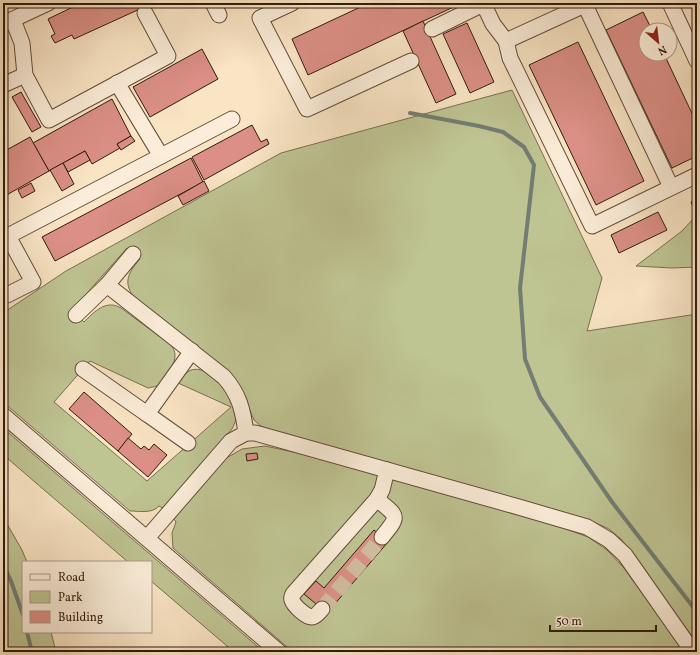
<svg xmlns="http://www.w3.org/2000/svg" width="700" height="655" viewBox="0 0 700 655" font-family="Vollkorn,serif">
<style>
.green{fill:#bfc493;stroke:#787050}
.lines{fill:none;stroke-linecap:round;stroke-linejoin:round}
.stream{stroke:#737d73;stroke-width:4}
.building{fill:#db8f86;stroke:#321b0c}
.minor-tunnel{stroke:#d1bc9f;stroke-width:15;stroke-dasharray:15 8;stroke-linecap:butt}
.minor-casing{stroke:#644d3a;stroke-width:17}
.minor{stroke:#fbedd9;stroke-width:15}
</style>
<rect width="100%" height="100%" fill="#f9e4c4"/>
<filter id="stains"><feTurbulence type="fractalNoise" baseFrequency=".005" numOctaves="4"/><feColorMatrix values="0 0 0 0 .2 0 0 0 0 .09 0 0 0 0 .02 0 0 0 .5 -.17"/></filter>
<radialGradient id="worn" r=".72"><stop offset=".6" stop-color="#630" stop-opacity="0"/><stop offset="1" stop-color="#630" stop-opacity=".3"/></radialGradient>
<g class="green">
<path d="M512,90L602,278L587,331L697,314V374L692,375L695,379L697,390V643L621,539L609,529L594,522L283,435L261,426L254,420L241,388L229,372L135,299C123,283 127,274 140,259L127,248L72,310L84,322C94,312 106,299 121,308L171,345C173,348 175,351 175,355C176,362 166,379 160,384C157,387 152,387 148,388L90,361L54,402L147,481L231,407L178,383C181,378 184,374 189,371C204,363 224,385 230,397C233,404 235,412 237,418L232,429L190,476L164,509L159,506C152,514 139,511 130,511L3,402V313L66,271L281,153Z"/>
<path d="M697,216V267L672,268L636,266L682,231L694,218Z"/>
<path d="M3,428L264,652H234L151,581V562H128L7,458L3,461Z"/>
<path d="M265,446L298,453L555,525L588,537L607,550L624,568L685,652H293L173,548L172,533L176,522L173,518L223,460L242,449Z"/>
<path d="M3,517L22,550L27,562H23V632H51L56,652H3Z"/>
</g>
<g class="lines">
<g class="stream">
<path d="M410,113L479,126L503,132L524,147L534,165L520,288L525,359L540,397L612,502L697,612"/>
<path d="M3,564L11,581L23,615"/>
<path d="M27,632L32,652"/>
</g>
</g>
<g class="building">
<path d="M81,3H140L142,8L74,39L72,35L55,43L51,36L55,34L48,19Z"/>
<path d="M369,3L460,4L308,75L292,39Z"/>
<path d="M643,12L652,30H646V54H664L697,124V156L672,168L606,30Z"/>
<path d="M423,21L456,94L436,103L403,31Z"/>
<path d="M467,23L494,82L470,93L443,34Z"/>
<path d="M578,42L644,181L596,205L529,65Z"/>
<path d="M202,49L218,79L150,117L133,87Z"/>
<path d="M21,92L41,127L32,132L12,97Z"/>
<path d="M112,99L131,136L117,144L120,148L92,164L85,151L49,171L33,143Z"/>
<path d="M252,125L261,142L267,139L269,144L204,180L192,157Z"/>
<path d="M131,136L135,141L121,150L117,144Z"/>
<path d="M30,137L49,171L3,197V152Z"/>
<path d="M85,151L90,160L68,172L63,163Z"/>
<path d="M191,158L203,182L55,261L42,237Z"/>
<path d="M63,163L74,184L62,191L50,170Z"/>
<path d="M204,181L209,191L183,205L178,196Z"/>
<path d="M31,183L35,191L22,198L18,190Z"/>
<path d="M697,199V210L695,211L691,202Z"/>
<path d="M3,211L8,220L3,222Z"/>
<path d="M658,212L667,230L619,253L611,235Z"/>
<path d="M84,392L132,434L118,451L69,409Z"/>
<path d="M128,438L141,449L144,446L149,450L154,444L167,455L148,477L118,451Z"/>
<path d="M257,453L258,459L247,461L246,454Z"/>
<path d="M374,530L388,542L327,613L304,594L316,581L324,588Z"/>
</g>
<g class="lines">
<path class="minor-tunnel" d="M322,609L382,537"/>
<g class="minor-casing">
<g id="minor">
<path d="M213,3L219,15"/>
<path d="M292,3L260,18L307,109L411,61"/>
<path d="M483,3L493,24L506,41"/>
<path d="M589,3L506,41L510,58L592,226L697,175"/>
<path d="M670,3L697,61"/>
<path d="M585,5L671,187"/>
<path d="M13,20L22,43L25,75L49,120L168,56L145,13"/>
<path d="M3,24L48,3"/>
<path d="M432,29L483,4"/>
<path d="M117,83L161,156"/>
<path d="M3,85L25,75"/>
<path d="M107,285L133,254"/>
<path d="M3,293L7,295L33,282L8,236L232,119"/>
<path d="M76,315L107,285L224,377C239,394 243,410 246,433L231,441L147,538"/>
<path d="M83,369L147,414L192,351"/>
<path d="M147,414L188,443"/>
<path d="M3,415L279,652"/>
<path d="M246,433H255L522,508L587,527L609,540L625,555L693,652"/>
<path d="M377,499C398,517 400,515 382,537"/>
<path d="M322,609C319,612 316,617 312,617C306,617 294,606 292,600C291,597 292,597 293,594L377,499L382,490L387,470"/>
</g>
</g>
<use href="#minor" class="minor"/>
</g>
<rect width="700" height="655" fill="none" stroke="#f9e4c4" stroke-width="16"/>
<rect x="4" y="4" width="692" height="647" fill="none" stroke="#321b0c" stroke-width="2"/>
<rect x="8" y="8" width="684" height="639" fill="none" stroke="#321b0c"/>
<rect x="22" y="561" width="130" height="72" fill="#fbedd9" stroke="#ab9987"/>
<rect x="30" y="574" width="20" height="6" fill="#fbedd9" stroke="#ab9987"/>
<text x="58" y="581" font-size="12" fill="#321b0c">Road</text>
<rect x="30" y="591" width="20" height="12" fill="#bfc493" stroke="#ab9987"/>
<text x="58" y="601" font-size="12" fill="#321b0c">Park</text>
<rect x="30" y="611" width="20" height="12" fill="#db8f86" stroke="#ab9987"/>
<text x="58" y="621" font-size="12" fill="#321b0c">Building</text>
<g transform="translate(658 42) rotate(152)"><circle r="19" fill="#fbedd9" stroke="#ab9987"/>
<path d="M0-3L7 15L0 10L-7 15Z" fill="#8f2418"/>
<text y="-6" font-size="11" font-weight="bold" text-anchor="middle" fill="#321b0c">N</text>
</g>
<path d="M550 625v6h106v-6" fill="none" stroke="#321b0c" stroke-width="2"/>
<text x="556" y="625" font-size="12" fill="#321b0c" stroke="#fbedd9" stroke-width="3" paint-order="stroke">50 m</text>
<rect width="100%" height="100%" filter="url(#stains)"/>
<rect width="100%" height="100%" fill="url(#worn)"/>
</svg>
